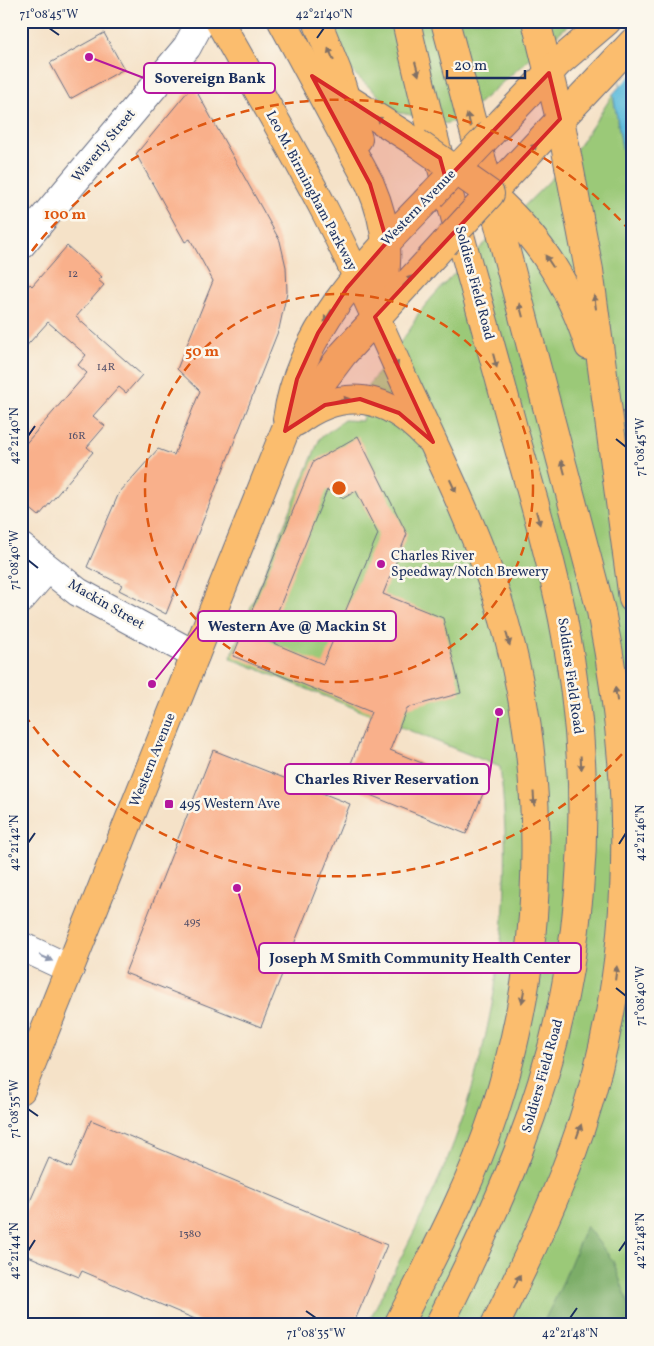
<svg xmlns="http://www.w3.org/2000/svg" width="654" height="1346" viewBox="0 0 654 1346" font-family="Vollkorn,serif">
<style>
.green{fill:#9bc978;stroke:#5b7c6b}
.forest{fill:#7cad68;stroke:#4c6e63}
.water{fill:#5dbbdb;stroke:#3c759c}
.pier{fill:#f5e2c8}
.building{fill:#f9b08b;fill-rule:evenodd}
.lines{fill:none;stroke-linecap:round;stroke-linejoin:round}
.minor-casing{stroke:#676e83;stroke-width:30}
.major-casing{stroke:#676e83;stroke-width:30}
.minor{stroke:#fff;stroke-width:28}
.major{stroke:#fbbd6e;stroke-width:28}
.major-bridge-casing{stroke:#676e83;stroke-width:30;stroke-linecap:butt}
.major-bridge{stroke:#fbbd6e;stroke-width:28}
.oneway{fill:#806f65}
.oneway2{fill:#8d97ae}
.marked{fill:#d62828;fill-opacity:0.2;stroke:#d62828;stroke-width:4;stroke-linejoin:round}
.ticks{fill:none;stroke:#1b2f5e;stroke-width:2}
.ring{fill:none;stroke:#de5710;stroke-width:2.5;stroke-dasharray:9 6}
.poi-dot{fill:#b5179e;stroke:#fbf7ec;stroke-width:2}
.labels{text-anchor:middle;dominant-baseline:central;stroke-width:5;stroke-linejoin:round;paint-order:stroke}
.number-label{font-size:11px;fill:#524f69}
.street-label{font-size:14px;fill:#1b2f5e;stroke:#fbf7ec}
.poi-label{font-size:14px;fill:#1b2f5e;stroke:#fbf7ec;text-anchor:start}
.centre{fill:#de5710;stroke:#fbf7ec;stroke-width:2.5}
.ring-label{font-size:15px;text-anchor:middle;font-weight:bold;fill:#de5710;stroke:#fbf7ec;stroke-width:5;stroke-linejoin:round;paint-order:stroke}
.leader{fill:none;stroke:#b5179e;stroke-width:2}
.callout-dot{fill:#b5179e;stroke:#fbf7ec;stroke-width:2}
.callout{fill:#fbf7ec;stroke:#b5179e;stroke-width:2}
.callout-label{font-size:15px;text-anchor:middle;font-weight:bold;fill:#1b2f5e}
.neatline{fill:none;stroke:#1b2f5e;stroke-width:2}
.ticks-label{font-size:12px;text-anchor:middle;fill:#1b2f5e}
</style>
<rect width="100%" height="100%" fill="#fbf7ec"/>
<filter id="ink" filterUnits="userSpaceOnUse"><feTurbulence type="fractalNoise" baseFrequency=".02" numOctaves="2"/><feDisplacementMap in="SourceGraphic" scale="10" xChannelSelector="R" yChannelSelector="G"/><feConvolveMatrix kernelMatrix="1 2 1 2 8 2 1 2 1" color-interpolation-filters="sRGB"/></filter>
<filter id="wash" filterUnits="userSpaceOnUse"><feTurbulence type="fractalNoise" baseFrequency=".0096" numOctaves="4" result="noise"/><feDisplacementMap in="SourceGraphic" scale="20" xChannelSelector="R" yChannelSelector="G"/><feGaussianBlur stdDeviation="1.12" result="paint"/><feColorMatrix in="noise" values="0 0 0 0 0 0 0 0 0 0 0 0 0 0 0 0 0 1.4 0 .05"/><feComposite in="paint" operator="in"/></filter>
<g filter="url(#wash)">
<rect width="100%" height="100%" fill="#f5e2c8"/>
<g class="green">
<path d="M301,21H573L466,114C437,136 426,114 398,113L308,32Z"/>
<path d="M613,94L628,183H633V1325H367C393,1272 422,1219 445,1165C496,1041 516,899 500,767L230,658L320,438L344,420L362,421L368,386L411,328L418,314C459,263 511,222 555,175C578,150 595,122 613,94Z"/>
</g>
<path class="forest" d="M586,1226L613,1261L628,1302L632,1325H542L560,1289Z"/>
<path class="water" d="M614,21H633V183H628L613,94L620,86Z"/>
<path class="pier" d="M614,21H633V73L620,86Z"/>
<g id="blocks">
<g class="building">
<path d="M104,33L124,69L70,99L50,63Z"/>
<path d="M193,85L280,241L286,267L287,292L279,329L166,614L119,590L122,585L87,567L119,493L158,449L174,455L200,391L177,369L213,281L190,239L185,242L136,154Z"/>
<path d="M67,246L102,277L98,280L104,285L76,317L142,375L126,393L119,387L93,416L105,426L87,447L93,452L39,516L21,501V449L87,373L78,365L86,355L48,322L21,352V294L30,284L32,286Z"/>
<path d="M358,436L407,534L383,594L443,618L461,693L407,708L390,750L485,789L466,834L343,784L371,712L233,656L313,462ZM327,490L344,498L356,491L378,534L323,664L266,640Z"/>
<path d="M213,750L350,804L261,1027L125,973Z"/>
<path d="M91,1120L387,1245L353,1325H209L82,1271L79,1277L21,1253V1222L49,1158L71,1168Z"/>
</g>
</g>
</g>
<g filter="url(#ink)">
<use href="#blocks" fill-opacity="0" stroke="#676e83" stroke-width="1"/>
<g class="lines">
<g class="minor-casing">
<g id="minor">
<path d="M21,245L187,47L201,21"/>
<path d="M21,547L78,592L195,655"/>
<path d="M21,599L47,569"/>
<path d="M21,946L70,969"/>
</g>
</g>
<g class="major-casing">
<g id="major">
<path d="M219,21C254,84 292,147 325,211C355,269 381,330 408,389C437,451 467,512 490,576C550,748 550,941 494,1114C470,1187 433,1256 398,1325"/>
<path d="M282,21L370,184C389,228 392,268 376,313"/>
<path d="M317,21L337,71L358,139"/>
<path d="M406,21C436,158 477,293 513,428C531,491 550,554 563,619C586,734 589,853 569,969C547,1100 498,1208 439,1325"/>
<path d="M445,21L601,611C636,784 637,957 581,1127C558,1196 527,1260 495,1325"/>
<path d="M536,21L560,119L589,270L633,599"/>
<path d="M340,94L417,143"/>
<path d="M491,133L559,62L607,21"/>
<path d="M589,346C571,287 537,235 490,194L633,42"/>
<path d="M287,419C300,328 370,259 431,196"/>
<path d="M296,422C343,386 387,395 426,436"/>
<path d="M21,1090L285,431L343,354L444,244"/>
</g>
</g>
<use href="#minor" class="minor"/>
<use href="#major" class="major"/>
<g class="major-bridge-casing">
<g id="major-bridge">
<path d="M417,143L490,194L444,244"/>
<path d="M431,196L491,133"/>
</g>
</g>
<use href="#major-bridge" class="major-bridge"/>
</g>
<defs><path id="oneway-solid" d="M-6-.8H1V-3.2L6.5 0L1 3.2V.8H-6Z" transform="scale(1.25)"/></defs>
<g class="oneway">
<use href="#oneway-solid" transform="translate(331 54) rotate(-112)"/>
<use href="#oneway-solid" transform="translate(417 69) rotate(75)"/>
<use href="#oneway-solid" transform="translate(469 120) rotate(-105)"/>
<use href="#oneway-solid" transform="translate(382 121) rotate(-148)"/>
<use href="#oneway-solid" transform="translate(532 149) rotate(-47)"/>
<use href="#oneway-solid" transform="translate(549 261) rotate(-123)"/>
<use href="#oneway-solid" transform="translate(408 281) rotate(-47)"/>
<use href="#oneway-solid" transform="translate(595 302) rotate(-98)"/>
<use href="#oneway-solid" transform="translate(521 310) rotate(-105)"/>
<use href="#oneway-solid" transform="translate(328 316) rotate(122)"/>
<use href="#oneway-solid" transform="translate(395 361) rotate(65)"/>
<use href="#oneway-solid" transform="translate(495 361) rotate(75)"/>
<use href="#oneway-solid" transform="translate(343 400) rotate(-10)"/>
<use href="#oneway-solid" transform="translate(563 467) rotate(-105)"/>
<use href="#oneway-solid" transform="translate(453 486) rotate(65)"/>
<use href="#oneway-solid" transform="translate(538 518) rotate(75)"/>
<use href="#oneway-solid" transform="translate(508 639) rotate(75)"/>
<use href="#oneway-solid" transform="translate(616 694) rotate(-99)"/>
<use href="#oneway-solid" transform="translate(581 763) rotate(87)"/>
<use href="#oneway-solid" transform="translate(534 799) rotate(86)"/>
<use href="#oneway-solid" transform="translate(616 973) rotate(-83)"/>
<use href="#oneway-solid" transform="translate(523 996) rotate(100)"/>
<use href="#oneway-solid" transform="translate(579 1131) rotate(-71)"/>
<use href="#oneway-solid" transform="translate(517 1281) rotate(-63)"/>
</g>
<use class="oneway2" href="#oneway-solid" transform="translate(46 958) rotate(25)"/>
</g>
<path class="marked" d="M549,73L560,119L375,317L433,442L399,413L360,399L325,405L285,431L297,379L318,333L347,288L387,242L370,184L312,76L440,158L446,180Z"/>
<path class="ticks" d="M49,28L59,35M317,38L324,28M28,436L35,426M616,439L626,447M28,560L38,568M28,843L35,833M619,844L626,833M616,988L626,996M28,1109L38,1116M28,1251L35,1240M619,1251L626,1241M306,1311L316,1318M570,1318L577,1308"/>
<g class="ring">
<circle cx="339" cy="488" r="194"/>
<path d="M632 743A388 388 0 0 1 23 713M23 263A388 388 0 0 1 632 233"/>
</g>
<g class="poi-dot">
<circle cx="381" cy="564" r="5"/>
<rect x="164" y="799" width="10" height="10" rx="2.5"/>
</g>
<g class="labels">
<g class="number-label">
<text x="73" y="274">12</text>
<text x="106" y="367">14R</text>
<text x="77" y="436">16R</text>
<text x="192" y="922">495</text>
<text x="190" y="1234">1380</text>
</g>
<g class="street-label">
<text transform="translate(104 146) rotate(-50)">Waverly Street</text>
<text transform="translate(311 191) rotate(62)">Leo M. Birmingham Parkway</text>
<text transform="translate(419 208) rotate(-46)">Western Avenue</text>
<text transform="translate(474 283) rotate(75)">Soldiers Field Road</text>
<text transform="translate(106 605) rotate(30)">Mackin Street</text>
<text transform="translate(570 676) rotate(82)">Soldiers Field Road</text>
<text transform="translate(153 760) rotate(-68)">Western Avenue</text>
<text transform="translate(543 1076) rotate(-74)">Soldiers Field Road</text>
</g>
<g class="poi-label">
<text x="391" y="556">Charles River<tspan x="391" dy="16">Speedway/Notch Brewery</tspan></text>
<text x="179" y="804">495 Western Ave</text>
</g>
</g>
<circle cx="339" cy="488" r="8" class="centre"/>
<g class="ring-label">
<text x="65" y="219">100 m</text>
<text x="202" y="356">50 m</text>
</g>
<path class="leader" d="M89 57L144 78M152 684L198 626M499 712L489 779M237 888L259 958"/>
<g class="callout-dot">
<circle cx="89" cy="57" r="5"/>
<circle cx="152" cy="684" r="5"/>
<circle cx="499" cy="712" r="5"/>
<circle cx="237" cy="888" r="5"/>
</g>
<g class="callout">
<rect x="144" y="63" width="131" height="30" rx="5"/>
<rect x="198" y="611" width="198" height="30" rx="5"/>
<rect x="285" y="764" width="204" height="30" rx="5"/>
<rect x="259" y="943" width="322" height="30" rx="5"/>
</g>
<g class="callout-label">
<text x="210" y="83">Sovereign Bank</text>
<text x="297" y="631">Western Ave @ Mackin St</text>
<text x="387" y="784">Charles River Reservation</text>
<text x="420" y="963">Joseph M Smith Community Health Center</text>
</g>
<rect width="654" height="1346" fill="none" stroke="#fbf7ec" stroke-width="55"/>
<path d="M447 70v8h78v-8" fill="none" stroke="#1b2f5e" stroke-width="2.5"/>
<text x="454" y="70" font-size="15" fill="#1b2f5e" stroke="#fbf7ec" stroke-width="4" paint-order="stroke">20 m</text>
<rect x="28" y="28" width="598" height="1290" class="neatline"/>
<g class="ticks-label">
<text x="49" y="18">71°08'45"W</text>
<text x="324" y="18">42°21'40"N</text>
<text transform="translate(14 436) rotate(-90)" y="4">42°21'40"N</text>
<text transform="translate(640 447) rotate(-90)" y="4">71°08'45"W</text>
<text transform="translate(14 560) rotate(-90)" y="4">71°08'40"W</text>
<text transform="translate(640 833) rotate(-90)" y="4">42°21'46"N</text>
<text transform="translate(14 843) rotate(-90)" y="4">42°21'42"N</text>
<text transform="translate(640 996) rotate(-90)" y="4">71°08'40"W</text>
<text transform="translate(14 1109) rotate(-90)" y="4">71°08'35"W</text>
<text transform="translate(640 1241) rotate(-90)" y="4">42°21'48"N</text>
<text transform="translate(14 1251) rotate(-90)" y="4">42°21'44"N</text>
<text x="316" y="1337">71°08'35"W</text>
<text x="570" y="1337">42°21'48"N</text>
</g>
</svg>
